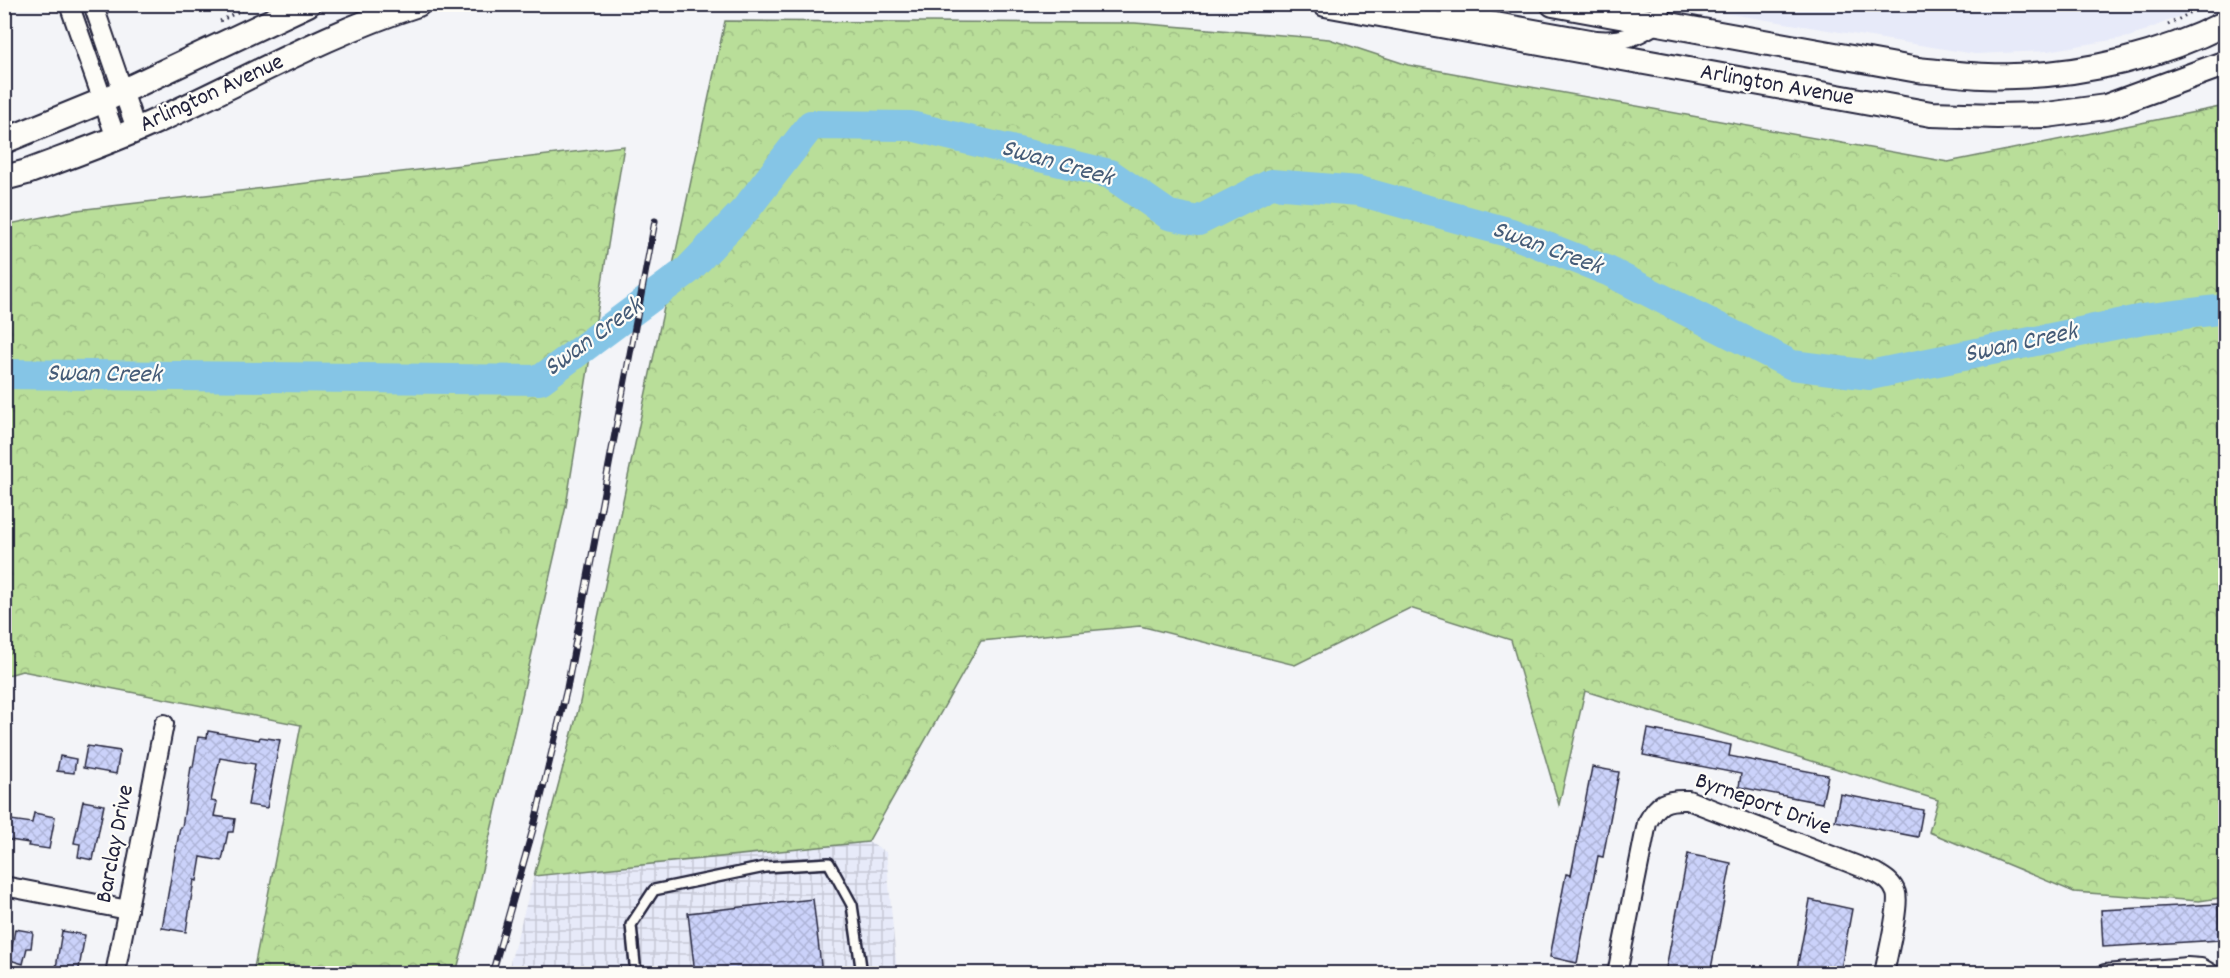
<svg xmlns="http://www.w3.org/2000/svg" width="2230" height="978" viewBox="0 0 2230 978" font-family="Dekko,sans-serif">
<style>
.built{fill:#e7eaf9}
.industrial{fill:url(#industrial-grid)}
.forest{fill:url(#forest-crowns);stroke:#6e806a;stroke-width:1.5}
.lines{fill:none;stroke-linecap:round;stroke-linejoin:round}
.river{stroke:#85c5e6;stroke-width:30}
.building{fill:url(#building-cross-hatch);stroke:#22223b;stroke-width:1.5}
.lane-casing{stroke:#22223b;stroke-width:14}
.street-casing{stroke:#22223b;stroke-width:22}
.secondary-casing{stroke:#22223b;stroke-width:28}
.path{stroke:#22223b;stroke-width:3;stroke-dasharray:1.5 4.5;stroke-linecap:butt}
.lane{stroke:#fdfcf7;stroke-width:9}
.street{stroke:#fdfcf7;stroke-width:18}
.secondary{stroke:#fdfcf7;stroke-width:24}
.rail-casing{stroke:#22223b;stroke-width:7}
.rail{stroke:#fdfcf7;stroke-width:4.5;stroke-dasharray:14;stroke-linecap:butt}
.labels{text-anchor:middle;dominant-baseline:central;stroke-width:4.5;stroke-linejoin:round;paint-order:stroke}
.street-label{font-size:24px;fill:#22223b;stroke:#fdfcf7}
.water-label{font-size:26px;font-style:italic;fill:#455b77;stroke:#fdfcf7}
</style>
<defs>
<pattern id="industrial-grid" width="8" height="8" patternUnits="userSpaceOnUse" patternTransform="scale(1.5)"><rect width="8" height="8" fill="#e7eaf9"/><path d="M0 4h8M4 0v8" fill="none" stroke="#c6c8d6"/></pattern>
<pattern id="forest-crowns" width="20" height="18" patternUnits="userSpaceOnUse" patternTransform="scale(1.5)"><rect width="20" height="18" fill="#b9de99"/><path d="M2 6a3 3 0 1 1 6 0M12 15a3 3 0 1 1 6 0" fill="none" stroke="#9fbe85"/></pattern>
<pattern id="building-cross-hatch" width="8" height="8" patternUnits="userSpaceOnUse" patternTransform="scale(1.5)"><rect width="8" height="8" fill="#cbd2fa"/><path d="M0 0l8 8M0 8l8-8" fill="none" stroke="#aeb4d7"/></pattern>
</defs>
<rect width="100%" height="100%" fill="#f3f4f8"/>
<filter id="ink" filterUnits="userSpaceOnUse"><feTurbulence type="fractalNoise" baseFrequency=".0167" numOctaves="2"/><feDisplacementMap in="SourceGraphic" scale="12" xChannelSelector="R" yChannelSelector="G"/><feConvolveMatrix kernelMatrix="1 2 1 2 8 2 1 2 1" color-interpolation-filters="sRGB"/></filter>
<g filter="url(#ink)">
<path class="built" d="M1675,5H2207L2129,37L2048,51L1975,54Z"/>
<path class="industrial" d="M868,842L886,852L897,973L507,974L534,876Z"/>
<g class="forest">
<path d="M725,21L1135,23L1329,39L1408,65L1948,162L2225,106V897L2199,901L2074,892L1929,832L1938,800L1585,691L1559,805L1511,640L1410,608L1295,665L1140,626L981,641L868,842L534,876L579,707Z"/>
<path d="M624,146L566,506L472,913L456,973H253L301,725L22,671L5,676V225L77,210Z"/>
</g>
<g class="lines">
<path class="river" d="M4,374L540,380L688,270L746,209L811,125L911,126L1110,174L1169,215L1198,221L1271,184L1359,191L1511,233L1608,271L1792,365L1870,375L2143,319L2226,309"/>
</g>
<g class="building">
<path d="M1648,729L1731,745L1729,756L1828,775L1822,803L1739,787L1741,774L1643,755Z"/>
<path d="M208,731L259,740L260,737L280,740L267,808L248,805L255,764L220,758L211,801L217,802L214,816L235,819L233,832H228L222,861L201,857L197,881L194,880L186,932L162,928L180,827H182L191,767H193L198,737L207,738Z"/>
<path d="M87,746L120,751L116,774L83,768Z"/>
<path d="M60,756L76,759L74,773L57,771Z"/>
<path d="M1592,767L1619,772L1603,857L1598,856L1577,963L1550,957L1566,874L1571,875Z"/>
<path d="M1840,794L1923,810L1918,837L1835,821Z"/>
<path d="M83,801L104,805L93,860L78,857L80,844L74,843Z"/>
<path d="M34,813L55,817L49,849L28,846L29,843L4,839V819L32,823Z"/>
<path d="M1688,854L1731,863L1710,974H1693L1666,968Z"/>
<path d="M813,899L822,974H695L688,913Z"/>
<path d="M1810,900L1852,909L1840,974H1796Z"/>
<path d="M2218,904L2220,940L2103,947L2101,910Z"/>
<path d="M15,929L33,932L31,948H27L23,964L10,960Z"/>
<path d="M62,931L85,935L78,974H55Z"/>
</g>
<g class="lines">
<g class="lane-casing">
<path id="lane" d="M636,974L631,925L654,890L765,867L829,863L852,905L862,974"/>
</g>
<g class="street-casing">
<g id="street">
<path d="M69,4L116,138"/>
<path d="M93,4L136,129"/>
<path d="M1407,4L1432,24L1462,16L1596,40C1623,42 1634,37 1657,23L1661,4"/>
<path d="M4,886L128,910"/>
<path d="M115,974L164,724"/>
<path d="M1617,974L1647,823C1658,803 1665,799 1688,800L1876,873C1885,878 1893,883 1896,893C1900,905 1887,958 1884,974"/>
<path d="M2105,974L2187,967L2201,968L2211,974"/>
</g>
</g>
<g class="secondary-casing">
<g id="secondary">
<path d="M1325,4L1931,114L1997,116L2047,115L2106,107L2226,63"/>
<path d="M1553,4L1918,70C1950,73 1982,78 2014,76C2086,74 2161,56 2226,23"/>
<path d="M4,141L102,101L308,4"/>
<path d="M4,178L27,172C72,155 119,139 163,118C246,80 330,32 418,4"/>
</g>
</g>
<g class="path">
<path d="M220,21L254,4"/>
<path d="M2168,25L2206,4"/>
</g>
<use href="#lane" class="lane"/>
<use href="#street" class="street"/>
<use href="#secondary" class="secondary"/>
<g class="rail-casing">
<path id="rail" d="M492,974L535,822L567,688L655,221"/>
</g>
<use href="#rail" class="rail"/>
</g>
</g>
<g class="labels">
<g class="street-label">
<text transform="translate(1777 86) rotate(10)">Arlington Avenue</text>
<text transform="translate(212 94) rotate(-25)">Arlington Avenue</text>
<text transform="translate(1763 805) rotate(20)">Byrneport Drive</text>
<text transform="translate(116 844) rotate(-79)">Barclay Drive</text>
</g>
<g class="water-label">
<text transform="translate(1057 164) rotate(16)">Swan Creek</text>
<text transform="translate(1547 249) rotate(20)">Swan Creek</text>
<text transform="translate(594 338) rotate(-36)">Swan Creek</text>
<text transform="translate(2021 344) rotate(-12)">Swan Creek</text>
<text transform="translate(104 375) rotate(1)">Swan Creek</text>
</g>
</g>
<rect width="2230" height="978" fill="none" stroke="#fdfcf7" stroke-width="24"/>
<rect x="12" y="12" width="2206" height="954" fill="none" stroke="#22223b" stroke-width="2" filter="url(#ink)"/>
</svg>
